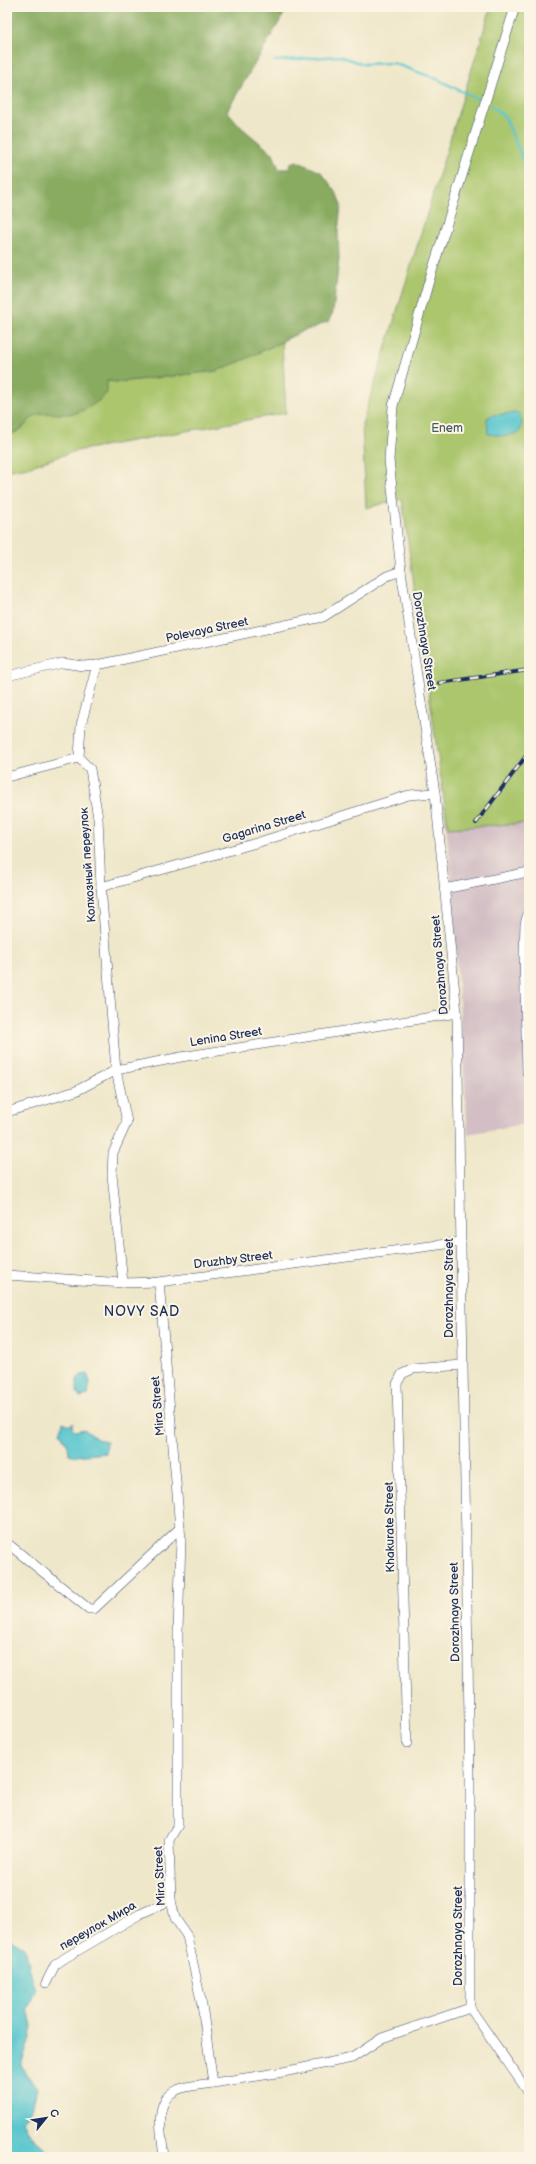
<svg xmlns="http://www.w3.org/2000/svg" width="536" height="2164" viewBox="0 0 536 2164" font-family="'Balsamiq Sans',sans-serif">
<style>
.industrial{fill:#d2bec4}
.green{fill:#abc66d;stroke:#637a66}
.forest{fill:#88ab60;stroke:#526d5f}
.water{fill:#59c6ce;stroke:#3a7a96}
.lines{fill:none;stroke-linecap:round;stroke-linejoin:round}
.stream{stroke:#59c6ce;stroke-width:2.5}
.minor-casing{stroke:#3b4b6e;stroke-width:10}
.minor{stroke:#fff;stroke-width:9}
.rail-casing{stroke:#1b2f5e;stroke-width:4}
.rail{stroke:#fcf5e5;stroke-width:2.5;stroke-dasharray:8;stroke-linecap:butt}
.labels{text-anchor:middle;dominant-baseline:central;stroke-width:4;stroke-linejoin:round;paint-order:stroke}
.park-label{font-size:12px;fill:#465c62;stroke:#fcf5e5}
.street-label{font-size:12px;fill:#1b2f5e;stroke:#fcf5e5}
.quarter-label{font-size:14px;letter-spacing:1px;fill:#1b2f5e;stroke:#fcf5e5}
</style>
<rect width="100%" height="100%" fill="#fcf5e5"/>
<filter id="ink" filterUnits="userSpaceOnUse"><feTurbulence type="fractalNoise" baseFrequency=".025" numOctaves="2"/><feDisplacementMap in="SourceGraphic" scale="8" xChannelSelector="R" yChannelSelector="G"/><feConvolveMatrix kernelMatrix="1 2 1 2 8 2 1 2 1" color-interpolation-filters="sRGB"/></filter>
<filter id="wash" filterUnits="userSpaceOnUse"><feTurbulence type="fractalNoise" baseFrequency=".012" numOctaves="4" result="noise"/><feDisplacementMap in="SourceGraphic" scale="16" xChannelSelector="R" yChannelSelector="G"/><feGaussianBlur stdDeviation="0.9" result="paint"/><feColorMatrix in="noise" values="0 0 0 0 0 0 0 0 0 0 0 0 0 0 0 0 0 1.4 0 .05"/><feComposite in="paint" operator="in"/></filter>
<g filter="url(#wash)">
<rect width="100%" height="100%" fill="#efe7c9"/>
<path class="industrial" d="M529,584V1123L468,1134L450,865L423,588Z"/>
<g class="green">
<path d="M491,7H529V823L448,828L402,499L366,508L362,424Z"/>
<path d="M282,342L286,413L76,451L28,467L7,471V433C22,435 26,421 36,415C43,411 54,413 62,414L107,381L119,382L217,371Z"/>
</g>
<path class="forest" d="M7,7H288L227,111L242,128L273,154L279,169H289L290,163L296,161L321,172L336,192L341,205L338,233L339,259L333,312L328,322C318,324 315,329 305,330L248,358L217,371L119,382L107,381V393C93,406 82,415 61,414C53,414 45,412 37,415C27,419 22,435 7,433Z"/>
<g class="water">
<path d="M519,413L522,423L519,433L504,436L488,434L487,418L493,415Z"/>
<path d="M87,1374L90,1382L88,1395L80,1397L77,1392V1379L81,1375Z"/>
<path d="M63,1422L70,1425L73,1422L72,1429L75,1431L84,1429L97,1439L107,1442L106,1453L75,1456L69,1454L68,1446L60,1433Z"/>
<path d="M7,1937L25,1948L35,1991L28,2009L32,2026L30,2038L21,2065L37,2088L32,2109L23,2122L30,2135L45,2148L47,2157H7Z"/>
</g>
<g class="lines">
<g class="stream">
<path d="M275,61L339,56L363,64L393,63L437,79L479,100"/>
<path d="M491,106L505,117L529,175"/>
</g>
</g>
</g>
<g filter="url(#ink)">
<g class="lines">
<g class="minor-casing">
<g id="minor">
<path d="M97,665L81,725L79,758L90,769L98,818L101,887L116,1070L127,1122L113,1153L112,1175L123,1283"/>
<path d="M7,676L63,663L83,666L97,665L323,617L387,576L401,571"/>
<path d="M7,777L79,758"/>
<path d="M101,887L256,843L409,795L435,793"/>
<path d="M444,889L529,872"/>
<path d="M527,1072L524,953L525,924L529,910"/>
<path d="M7,1112L76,1091L116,1070L181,1057L457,1013"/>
<path d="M7,1275L123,1283L159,1282L461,1242"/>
<path d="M159,1282L181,1540L178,1631V1825L169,1840L171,1900L175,1918L187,1936L202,2005L213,2083C202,2085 187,2085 177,2090C152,2100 162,2136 164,2157"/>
<path d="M7,1543L89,1609H94L180,1528"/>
<path d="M407,1743L397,1384L402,1374L413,1369L462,1365"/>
<path d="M46,1983L55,1965L65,1958L140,1914L171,1900"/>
<path d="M470,2008V1778L457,1013L435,793L401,571L389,460L393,406L429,281L515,7"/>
<path d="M470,2008L529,2093"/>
<path d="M213,2083L283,2072L352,2058L382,2038L470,2008"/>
</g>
</g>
<use href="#minor" class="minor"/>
<g class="rail-casing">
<g id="rail">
<path d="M439,683L529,670"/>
<path d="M476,823L529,752"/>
</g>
</g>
<use href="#rail" class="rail"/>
</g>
</g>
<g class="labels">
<g class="park-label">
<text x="447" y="428">Enem</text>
</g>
<g class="street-label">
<text transform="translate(207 630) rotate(-12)">Polevaya Street</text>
<text transform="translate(424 641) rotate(81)">Dorozhnaya Street</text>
<text transform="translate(264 827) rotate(-17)">Gagarina Street</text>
<text transform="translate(88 865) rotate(-94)">Колхозный переулок</text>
<text transform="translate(440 965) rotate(-95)">Dorozhnaya Street</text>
<text transform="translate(226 1037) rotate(-9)">Lenina Street</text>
<text transform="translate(233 1260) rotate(-7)">Druzhby Street</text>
<text transform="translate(449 1288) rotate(-90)">Dorozhnaya Street</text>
<text transform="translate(158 1406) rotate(-95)">Mira Street</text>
<text transform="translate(390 1527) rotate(-91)">Khakurate Street</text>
<text transform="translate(455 1612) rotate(-91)">Dorozhnaya Street</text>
<text transform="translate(160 1876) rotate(-93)">Mira Street</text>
<text transform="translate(98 1926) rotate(-30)">переулок Мира</text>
<text transform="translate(458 1936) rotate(-90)">Dorozhnaya Street</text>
</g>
<g class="quarter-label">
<text x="142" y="1311">NOVY SAD</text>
</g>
</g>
<rect width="536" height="2164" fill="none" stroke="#fcf5e5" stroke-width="24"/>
<g transform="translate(46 2118) rotate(60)" stroke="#fcf5e5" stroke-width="3" paint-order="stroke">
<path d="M0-3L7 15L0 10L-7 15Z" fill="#1b2f5e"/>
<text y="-6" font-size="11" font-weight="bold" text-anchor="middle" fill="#1b2f5e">С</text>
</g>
</svg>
